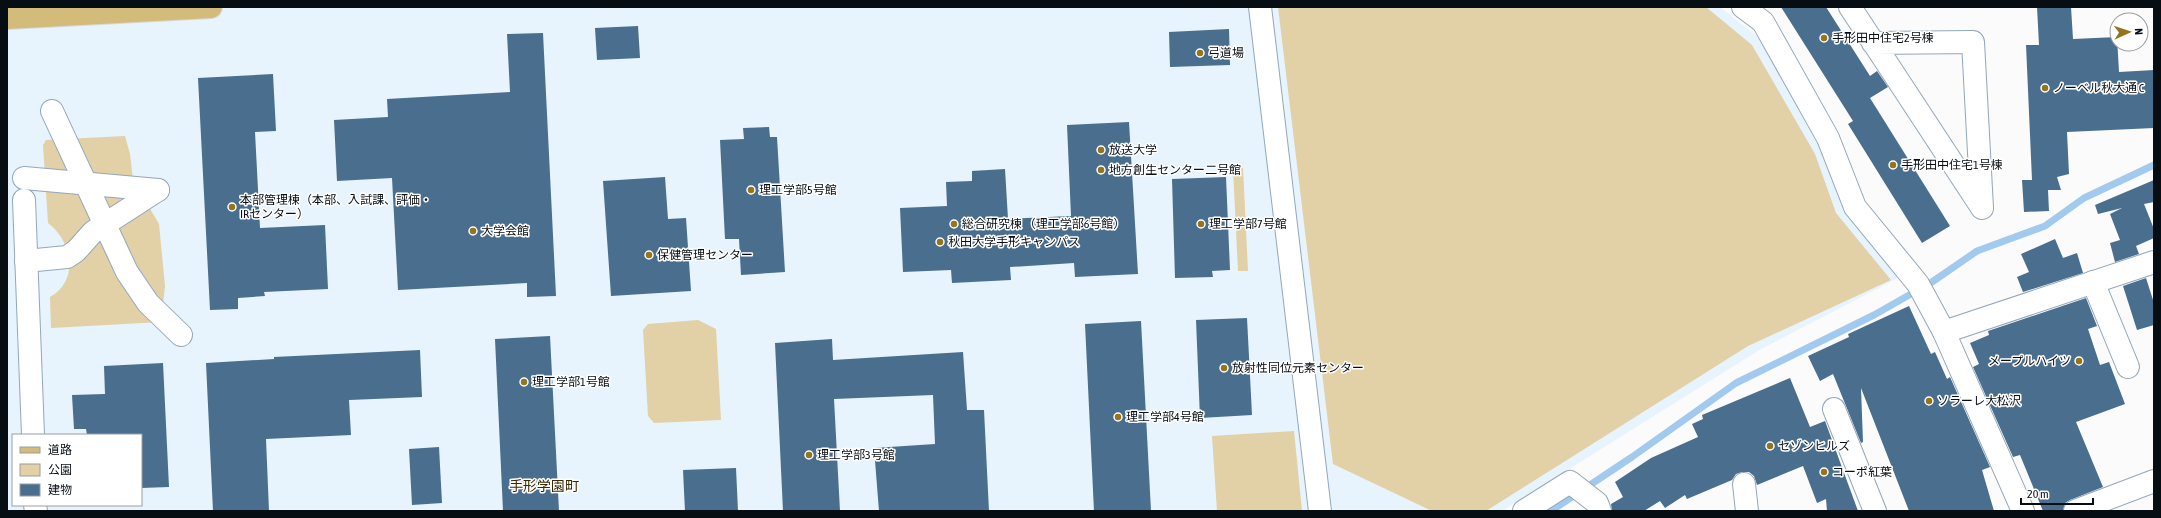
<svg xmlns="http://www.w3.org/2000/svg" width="2161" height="518" viewBox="0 0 2161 518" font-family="'Asap Condensed','Noto Sans JP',sans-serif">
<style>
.built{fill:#e7f3fd;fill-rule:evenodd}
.green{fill:#e2d0a6}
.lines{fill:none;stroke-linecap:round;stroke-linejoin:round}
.stream{stroke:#a2caee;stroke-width:7}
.building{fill:#496e8e}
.street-casing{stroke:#93a7ba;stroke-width:24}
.primary-casing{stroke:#d7d8d9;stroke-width:24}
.street{stroke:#fff;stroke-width:22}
.primary{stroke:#d3bc7a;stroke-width:22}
.poi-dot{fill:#94751c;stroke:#fff;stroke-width:1.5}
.labels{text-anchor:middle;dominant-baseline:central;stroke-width:3;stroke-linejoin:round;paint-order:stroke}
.poi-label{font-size:12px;fill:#060d13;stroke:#fff;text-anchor:start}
.quarter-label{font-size:14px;fill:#392a00;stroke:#fff}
</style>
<rect width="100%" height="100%" fill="#fbfbfb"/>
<path class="built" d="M7,7H1720L1757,36L1902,276L1761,349L1502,511H7ZM13,435H141V505H13Z"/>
<g class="green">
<path d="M1278,7H1706L1752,45L1815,154L1836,213L1891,280L1748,346L1486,511H1432L1333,464Z"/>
<path d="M125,136L130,154L133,180L159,224L165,286L161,322L51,328L50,297C80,280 72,241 48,223L43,145L46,140Z"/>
<path d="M1233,168H1243L1248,271H1238Z"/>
<path d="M698,320L716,329L721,420L654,423L648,416L643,330L648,324Z"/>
<path d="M1294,431L1302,511H1217L1212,436Z"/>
</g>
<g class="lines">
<path class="stream" d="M1551,511L1632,457L1736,383L1874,315L1932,282L1977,251L2045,226L2084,198L2154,165"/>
</g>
<g class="building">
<path d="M1781,7H1826L1870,76L1877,71L1888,87L1870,98L1950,226L1922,243L1848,124L1853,121Z"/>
<path d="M2037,7H2071L2073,39L2117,37L2119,72L2154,70V128L2067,132L2069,174L2057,177L2061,190H2048L2049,211L2024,212L2022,180H2032L2026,45H2039Z"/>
<path d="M638,26L640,58L597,60L595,28Z"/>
<path d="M1229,29L1230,65L1170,67L1169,32Z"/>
<path d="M543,33L556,296L527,297V283L398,290L392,178L337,181L334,120L388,117L387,99L510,92L507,34Z"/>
<path d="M273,74L276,131L255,132L260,228L325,225L328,289L264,292L265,296L238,298V309L210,310L198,78Z"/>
<path d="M1129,122L1138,274L1075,277L1074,263L1010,267L1011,280L952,283L951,270L903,272L900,208L947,206L946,182L972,181V171L1005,169L1008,219L1071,216L1067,125Z"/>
<path d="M769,127L770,137H777L785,272L741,275L739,239H725L720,140L744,139L743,128Z"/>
<path d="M665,177L668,219L686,218L691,291L611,296L603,181Z"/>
<path d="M1226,177L1230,270L1212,271L1213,277L1175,278L1172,179Z"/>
<path d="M2154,180V202L2144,204L2154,229V238L2136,246L2139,254L2115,262L2110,243L2120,240L2110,214L2122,208L2098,214L2095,205Z"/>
<path d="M2055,239L2063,258L2077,253L2083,273L2023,292L2017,277L2029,272L2021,254Z"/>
<path d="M2146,278L2154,303V325L2137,330L2123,286Z"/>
<path d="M2086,298L2097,326L2088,329L2100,365L2109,362L2125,404L2076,422L2103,487L2070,500L2065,503L2063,511H2043L2020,455L2013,457L1973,367L1979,364L1970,343L1989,335L1988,331Z"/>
<path d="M1909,306L1931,354L1935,352L1947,379L1950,377L1990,467L1982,470L1994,511H1909L1861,388L1863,442L1861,443L1833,374L1820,381L1808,356L1849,337L1848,334Z"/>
<path d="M1247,318L1252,415L1200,418L1196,320Z"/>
<path d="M1141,321L1151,511H1094L1085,324Z"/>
<path d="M550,336L559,511H503L495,339Z"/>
<path d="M832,339L833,360L963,352L967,410H984L989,511H879L874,448L935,444L933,395L834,399L840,511H783L775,343Z"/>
<path d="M420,350L422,397L349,400L351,435L266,439L269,511H213L206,363L274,359V357Z"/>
<path d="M163,363L169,487L141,488V435H87L86,429H74L72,395L105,394L104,366Z"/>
<path d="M1790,378L1810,427L1825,421L1858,511H1827L1826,499L1817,503L1803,466L1757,485L1754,476L1749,472H1742L1736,474L1732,480L1687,499L1685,495L1665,508L1660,501L1644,511H1612L1611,504L1623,497L1615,482L1651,458L1698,437L1692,424L1703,419L1702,415Z"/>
<path d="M439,447L442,503L412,505L409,449Z"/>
<path d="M736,468L738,511H685L683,470Z"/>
</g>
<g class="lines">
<g class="street-casing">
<g id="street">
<path d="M1260,7L1320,511"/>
<path d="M1743,7L1763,22L1828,138L1855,207L1918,284L1944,332L2023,511"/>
<path d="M1850,7L1982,208L1973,42L1873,43"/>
<path d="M52,111L127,272L148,303L181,335"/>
<path d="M24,178L158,190"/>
<path d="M24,200L33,435"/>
<path d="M26,261L67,257L76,251L93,232L158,190"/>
<path d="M2093,282L2128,367"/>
<path d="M1944,332L2154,262"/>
<path d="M1834,409L1875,511"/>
<path d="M1744,484L1747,511"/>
<path d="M35,505L36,511"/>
<path d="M1524,511L1570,482L1597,503L1600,511"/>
<path d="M2075,511L2154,481"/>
</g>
</g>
<g class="primary-casing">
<path id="primary" d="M7,18L211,7"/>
</g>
<use href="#street" class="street"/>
<use href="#primary" class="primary"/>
</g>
<g class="poi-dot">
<circle cx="1824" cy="38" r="4"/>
<circle cx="1200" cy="53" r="4"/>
<circle cx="2045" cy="88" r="4"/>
<circle cx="1101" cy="150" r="4"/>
<circle cx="1893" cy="165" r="4"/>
<circle cx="1101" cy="170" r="4"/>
<circle cx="751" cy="190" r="4"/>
<circle cx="232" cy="207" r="4"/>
<circle cx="954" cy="224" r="4"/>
<circle cx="1201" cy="224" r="4"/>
<circle cx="473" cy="231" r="4"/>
<circle cx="940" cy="242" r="4"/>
<circle cx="649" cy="255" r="4"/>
<circle cx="2079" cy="361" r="4"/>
<circle cx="1224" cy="368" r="4"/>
<circle cx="524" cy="382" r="4"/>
<circle cx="1929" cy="401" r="4"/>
<circle cx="1118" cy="417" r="4"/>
<circle cx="1770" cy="446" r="4"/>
<circle cx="809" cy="455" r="4"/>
<circle cx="1824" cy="472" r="4"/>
</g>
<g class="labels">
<g class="poi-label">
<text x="1832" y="38">手形田中住宅2号棟</text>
<text x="1208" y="53">弓道場</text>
<text x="2053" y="88">ノーベル秋大通 C</text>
<text x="1109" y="150">放送大学</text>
<text x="1901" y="165">手形田中住宅1号棟</text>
<text x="1109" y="170">地方創生センター二号館</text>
<text x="759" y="190">理工学部5号館</text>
<text x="240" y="200">本部管理棟（本部、入試課、評価・<tspan x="240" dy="14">IRセンター）</tspan></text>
<text x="962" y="224">総合研究棟 （理工学部6号館）</text>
<text x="1209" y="224">理工学部7号館</text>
<text x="481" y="231">大学会館</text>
<text x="948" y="242">秋田大学手形キャンパス</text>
<text x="657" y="255">保健管理センター</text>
<text x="2071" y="361" text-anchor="end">メープルハイツ</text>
<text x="1232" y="368">放射性同位元素センター</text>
<text x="532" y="382">理工学部1号館</text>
<text x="1937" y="401">ソラーレ大松沢</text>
<text x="1126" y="417">理工学部4号館</text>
<text x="1778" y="446">セゾンヒルズ</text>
<text x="817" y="455">理工学部3号館</text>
<text x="1832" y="472">コーポ紅葉</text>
</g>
<g class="quarter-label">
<text x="544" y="486">手形学園町</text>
</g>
</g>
<rect width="2161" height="518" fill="none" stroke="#060d13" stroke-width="16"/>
<rect x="12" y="434" width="130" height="72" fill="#ffffff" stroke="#9b9ea1"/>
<rect x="20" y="447" width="20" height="6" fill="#d3bc7a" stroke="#9b9ea1"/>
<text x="48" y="454" font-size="12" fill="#060d13">道路</text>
<rect x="20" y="464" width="20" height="12" fill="#e2d0a6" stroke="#9b9ea1"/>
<text x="48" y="474" font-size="12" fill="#060d13">公園</text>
<rect x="20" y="484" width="20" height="12" fill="#496e8e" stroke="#9b9ea1"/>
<text x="48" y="494" font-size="12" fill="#060d13">建物</text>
<g transform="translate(2129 32) rotate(87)"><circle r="19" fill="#ffffff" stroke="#9b9ea1"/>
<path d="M0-3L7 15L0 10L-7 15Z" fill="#94751c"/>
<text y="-6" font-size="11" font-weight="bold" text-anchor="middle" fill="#060d13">N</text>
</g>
<path d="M2021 498v6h72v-6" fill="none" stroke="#060d13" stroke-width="2"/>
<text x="2027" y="498" font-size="12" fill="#060d13" stroke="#ffffff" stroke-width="3" paint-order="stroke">20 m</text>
</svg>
